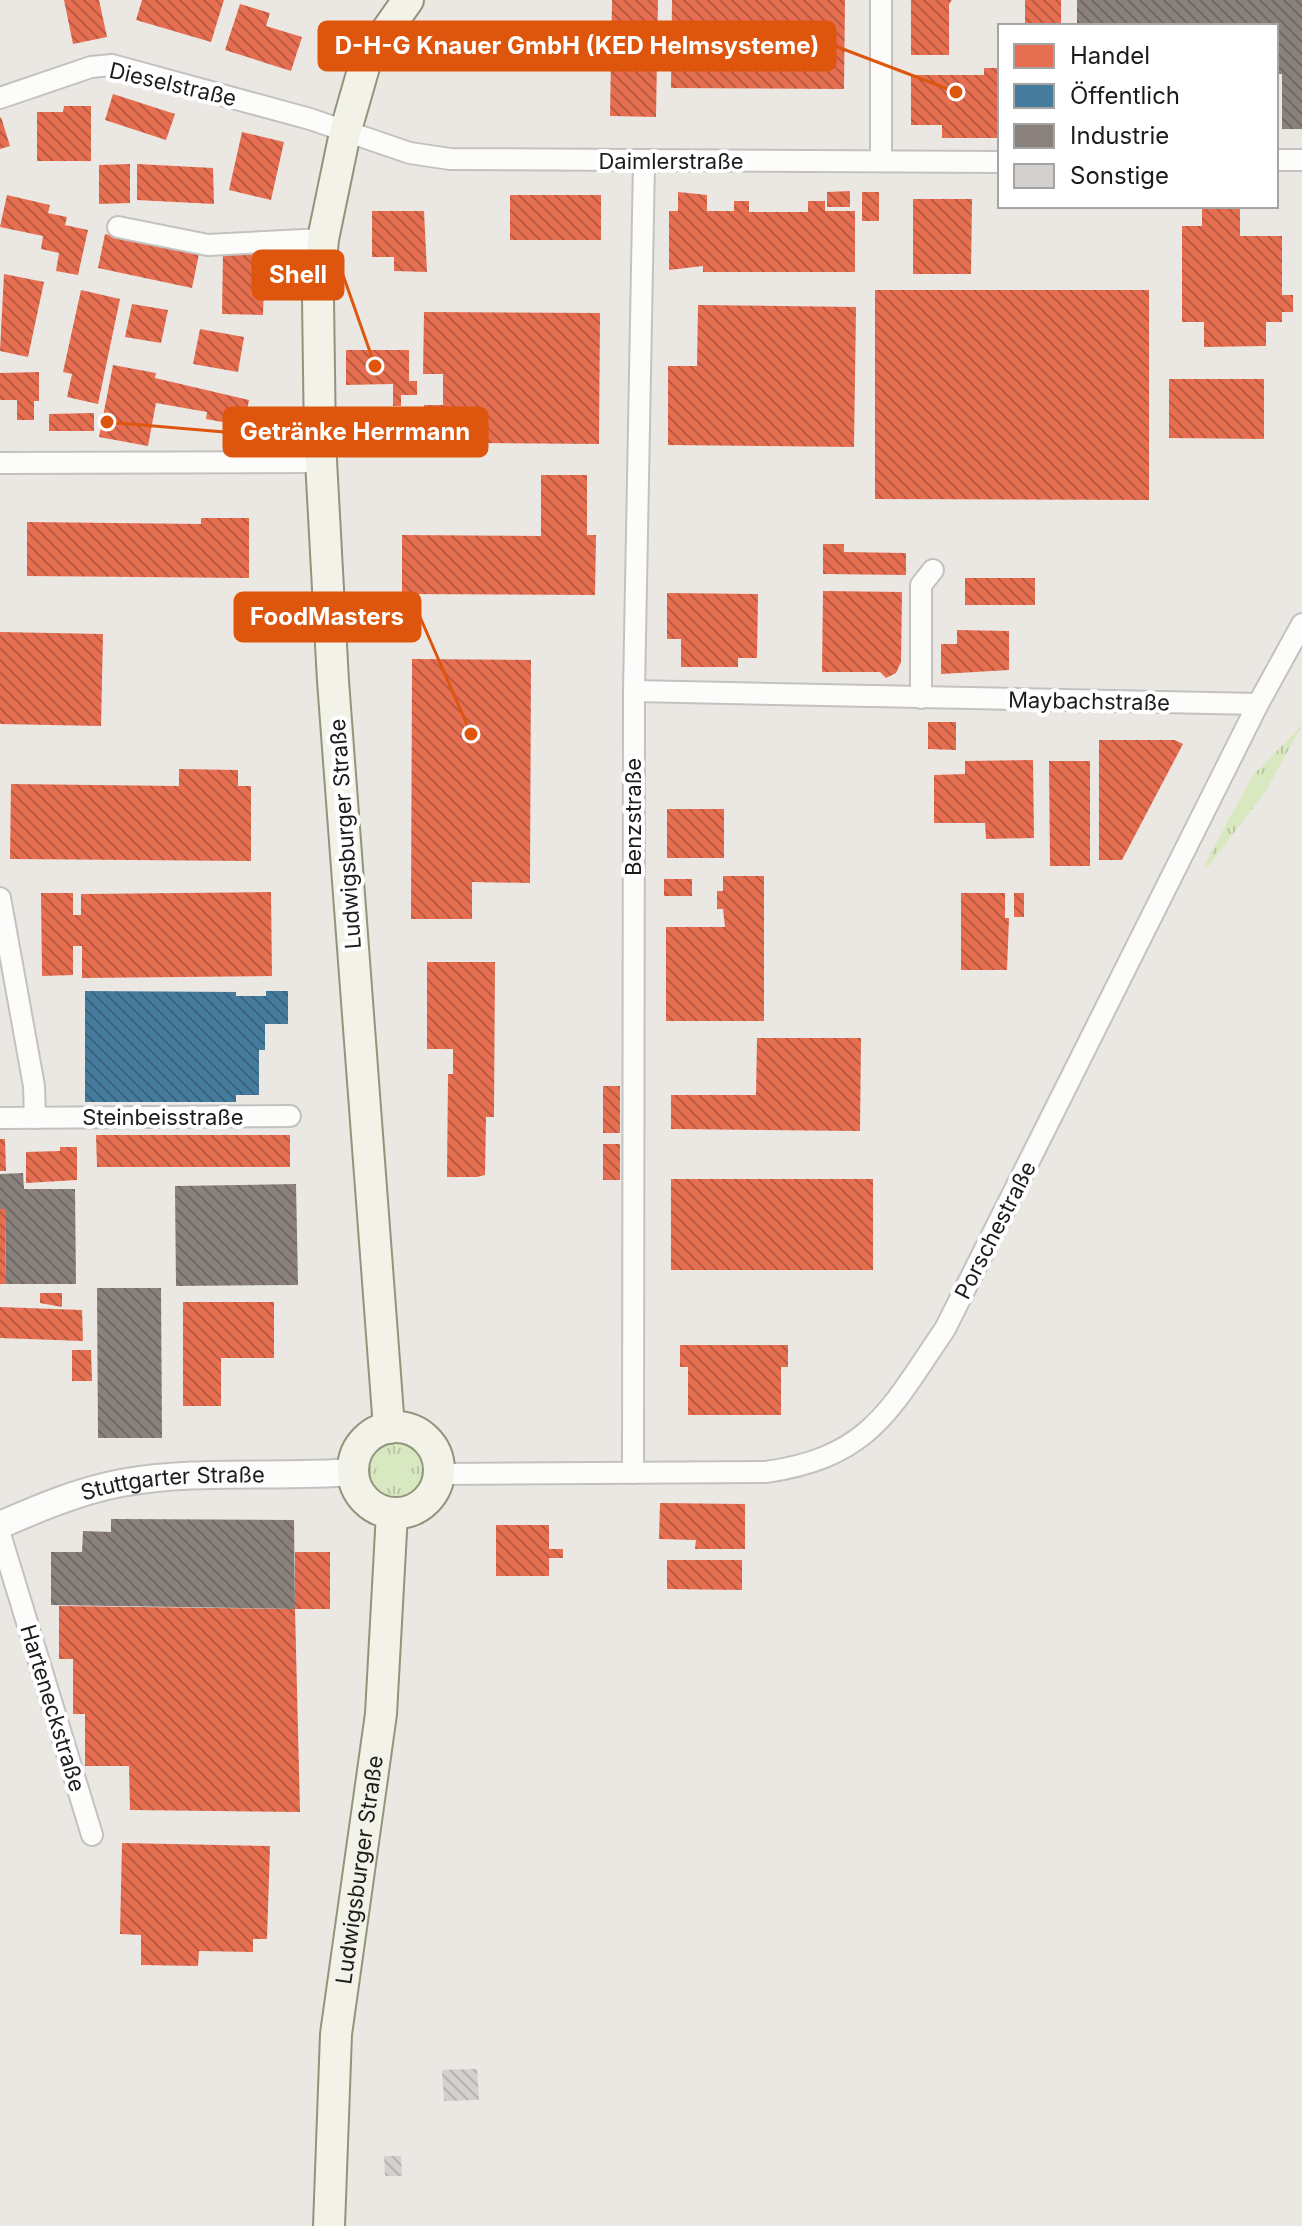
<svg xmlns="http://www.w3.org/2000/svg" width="1302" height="2226" viewBox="0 0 1302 2226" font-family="Inter,sans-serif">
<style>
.grass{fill:url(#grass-tufts)}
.shops{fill:url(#shops-back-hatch)}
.public{fill:url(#public-back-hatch)}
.industry{fill:url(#industry-back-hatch)}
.building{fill:url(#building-back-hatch)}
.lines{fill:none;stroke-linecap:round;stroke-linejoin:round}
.minor-casing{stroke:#c3c2c0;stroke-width:24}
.tertiary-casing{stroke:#c3c2c0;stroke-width:30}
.secondary-casing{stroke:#93947c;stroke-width:34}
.minor{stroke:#fcfcfb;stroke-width:20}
.tertiary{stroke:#fcfcfb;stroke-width:26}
.secondary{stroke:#f2f2e8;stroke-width:30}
.labels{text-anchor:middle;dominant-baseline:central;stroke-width:8;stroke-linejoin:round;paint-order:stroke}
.street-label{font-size:22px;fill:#1c1c1c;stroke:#fff}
.leader{fill:none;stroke:#de560d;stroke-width:3}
.callout-dot{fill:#de560d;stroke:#fff;stroke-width:3}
.callout{fill:#de560d;stroke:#de560d;stroke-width:3}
.callout-label{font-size:24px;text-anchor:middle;font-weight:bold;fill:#fff}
</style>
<defs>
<pattern id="grass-tufts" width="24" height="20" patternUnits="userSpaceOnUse" patternTransform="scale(2)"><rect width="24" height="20" fill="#d8e9c1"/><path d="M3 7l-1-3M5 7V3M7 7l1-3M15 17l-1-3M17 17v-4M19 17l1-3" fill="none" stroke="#b9c7a5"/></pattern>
<pattern id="shops-back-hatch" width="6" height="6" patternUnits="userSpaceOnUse" patternTransform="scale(2)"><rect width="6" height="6" fill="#e76f51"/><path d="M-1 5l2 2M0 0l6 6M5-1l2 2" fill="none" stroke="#ba5a42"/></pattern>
<pattern id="public-back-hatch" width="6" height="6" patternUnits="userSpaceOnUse" patternTransform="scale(2)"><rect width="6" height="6" fill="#457b9d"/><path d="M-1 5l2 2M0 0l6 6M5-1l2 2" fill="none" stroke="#39647f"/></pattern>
<pattern id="industry-back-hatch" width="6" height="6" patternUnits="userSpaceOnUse" patternTransform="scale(2)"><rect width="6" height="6" fill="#8a817c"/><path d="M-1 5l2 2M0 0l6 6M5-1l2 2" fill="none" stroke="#706965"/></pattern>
<pattern id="building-back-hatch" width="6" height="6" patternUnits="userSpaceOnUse" patternTransform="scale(2)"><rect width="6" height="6" fill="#d3d0cd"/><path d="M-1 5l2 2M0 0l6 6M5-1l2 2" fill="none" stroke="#b5b2af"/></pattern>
</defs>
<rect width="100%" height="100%" fill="#ebe8e4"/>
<g class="grass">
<path d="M1302,725L1266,791L1208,867H1203L1253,775Z"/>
<circle cx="396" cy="1472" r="32"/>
</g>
<g class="shops">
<path d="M64,0H99L107,37L73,44Z"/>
<path d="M142,0H224L211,42L136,20Z"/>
<path d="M612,0H658L656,117L610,116Z"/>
<path d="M672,0H845L844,89L671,88Z"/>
<path d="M911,0H952L949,4V55H911Z"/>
<rect x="1025" y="0" width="36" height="26"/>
<path d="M240,4L270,13L266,26L302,37L291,71L225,50Z"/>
<path d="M984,68H1000V138H942V125H911V75H984Z"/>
<path d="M113,94L175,114L166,140L105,120Z"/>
<path d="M64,106H91V161H37V112H63Z"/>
<path d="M1,117L10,146L0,149V118Z"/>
<path d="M242,132L284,142L271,200L229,190Z"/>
<path d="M130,164V203L99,204V165Z"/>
<path d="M137,164L213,168L214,204L137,200Z"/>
<path d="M850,191V207H827V192Z"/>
<path d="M678,192L707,195V211H734V201H749V212H808V201H825V211H855V272H703V266L669,270V211H678Z"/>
<rect x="862" y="192" width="17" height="29"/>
<path d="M7,195L50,205L48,213L67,217L65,225L88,230L78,275L56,271L59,253L41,249L43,236L0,227Z"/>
<rect x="510" y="195" width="91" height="45"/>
<path d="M913,199H972L971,274H913Z"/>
<path d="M1202,206H1240V236H1282V295H1293V312H1282V322H1266V346L1204,347V322H1182V226H1202Z"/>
<path d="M372,211H424L427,272L394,271V257H372Z"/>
<path d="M105,234L199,254L192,288L98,268Z"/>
<path d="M223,251L265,252L263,315L222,314Z"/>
<path d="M4,274L44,282L28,357L0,351Z"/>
<path d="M81,290L120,299L98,404L67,397L72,374L63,372Z"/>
<path d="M875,290H1149V500L875,499Z"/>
<path d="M132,304L168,310L161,343L125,337Z"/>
<path d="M698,305L856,307L854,447L668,445V366H697Z"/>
<path d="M424,312L600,313L599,444L473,443V433H424V405H443V374H423Z"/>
<path d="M200,329L244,337L238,372L193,364Z"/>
<path d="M346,350H409V381H417V395H401V406H393V384L346,385Z"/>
<path d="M113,365L156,373L155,378L249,400L244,426L206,419L207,412L156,403L148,446L99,437Z"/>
<path d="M39,372V401H34V420H17V400H0V373Z"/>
<path d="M1169,379H1264V439L1169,438Z"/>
<path d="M94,413V431H49V414Z"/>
<path d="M541,475H587V535H596L595,595L402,594V535L541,536Z"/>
<path d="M201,518H249V578L27,576V522L201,524Z"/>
<path d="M823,544H844V552L906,553V575L823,574Z"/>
<rect x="965" y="578" width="70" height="27"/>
<path d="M823,591L902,592L901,662L896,673L886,678L880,672H822Z"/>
<path d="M667,593L758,594L757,658H738V667H681V639H667Z"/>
<path d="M957,630L1009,631V670L941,674V644H957Z"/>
<path d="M0,632L103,634L101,726L0,724Z"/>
<path d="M412,659L531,660L530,883L472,882V919H411Z"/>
<path d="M928,722H956V750L928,749Z"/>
<path d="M1099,740H1175L1183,744L1122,860H1099Z"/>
<path d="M1033,760L1034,838L986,839L985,823H934V775L965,774V761Z"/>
<path d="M1049,761H1090V866H1050Z"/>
<path d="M179,769L238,770V786H251V861L10,859L11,784L179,786Z"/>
<rect x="667" y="809" width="57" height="49"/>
<path d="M723,876H764V1021H666V927H725L723,909H717V891H723Z"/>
<rect x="664" y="879" width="28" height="17"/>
<path d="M271,892L272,976L82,978V946H73V975L42,976L41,893H73V915H81V894Z"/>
<path d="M961,893H1005V918H1009L1007,970H961Z"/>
<rect x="1014" y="893" width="10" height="24"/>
<path d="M427,962H495L494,1117H486L485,1175L477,1177H447L448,1074H453V1049H427Z"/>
<path d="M757,1038H861L860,1131L671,1129V1095H756Z"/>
<rect x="603" y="1086" width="17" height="47"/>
<path d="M96,1135H290V1167H97Z"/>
<path d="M0,1139H5L6,1171H0Z"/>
<rect x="603" y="1144" width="17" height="36"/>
<path d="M60,1147H77V1180L26,1183V1152L60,1151Z"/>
<rect x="671" y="1179" width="202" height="91"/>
<path d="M0,1209H5L6,1284H0Z"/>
<path d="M40,1293H62V1307L40,1303Z"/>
<path d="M183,1302H274V1358H221V1406H183Z"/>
<path d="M0,1307L82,1310L83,1341L0,1338Z"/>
<path d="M680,1345H788V1367H781V1415H688V1367H680Z"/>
<path d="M72,1350H91L92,1381H72Z"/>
<path d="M660,1503L745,1504V1549H695L696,1540L659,1539Z"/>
<path d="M496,1525H549V1549H563V1558H549V1576H496Z"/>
<rect x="295" y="1552" width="35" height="57"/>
<path d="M667,1560H742V1590L667,1589Z"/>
<path d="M59,1606L295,1609L300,1812L130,1810L129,1766H85V1714H73V1659H59Z"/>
<path d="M122,1843L270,1846L267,1939H253V1952L199,1951L198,1966L141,1965V1935L120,1934Z"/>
</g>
<path class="public" d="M85,991L236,992V996H266V991H288V1024H265V1050H259V1095H236V1102H85Z"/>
<g class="industry">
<path d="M1077,0H1302V129H1282V74H1276V26H1077Z"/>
<path d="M23,1173L24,1189H75L76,1284H6L5,1209H0V1174Z"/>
<path d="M296,1184L298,1285L176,1286L175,1186Z"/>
<path d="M97,1288H161L162,1438H98Z"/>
<path d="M111,1519L294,1520L295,1609L51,1605V1552H82L83,1531L111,1532Z"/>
</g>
<g class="building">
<path d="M477,2069L479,2100L444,2101L442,2070Z"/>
<path d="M384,2156H401L402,2176H385Z"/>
</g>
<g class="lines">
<g class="minor-casing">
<g id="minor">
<path d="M881,0V159"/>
<path d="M0,98L91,67L112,65L310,119L410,153L450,159L1000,162"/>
<path d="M1276,160H1302"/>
<path d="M118,227L208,245L323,239"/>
<path d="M0,463L322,462"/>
<path d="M634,691L1258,704"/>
<path d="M921,698V585L933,570"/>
<path d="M0,898L34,1086L35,1118"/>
<path d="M0,1118L290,1116"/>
<path d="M633,1473L634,691L644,162"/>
<path d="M440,1474L766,1472C871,1457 890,1409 945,1329L1258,704L1302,624"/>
<path d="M0,1534L92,1835"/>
</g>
</g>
<g class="tertiary-casing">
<g id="tertiary">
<path id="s1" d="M0,1525C39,1508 79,1491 121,1483C198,1469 276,1478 353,1472"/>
</g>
</g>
<g class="secondary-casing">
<g id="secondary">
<circle cx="396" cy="1470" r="43"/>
<path d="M389,1428L333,681L320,442L318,299L323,239L345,133L366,60L408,0"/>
<path id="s2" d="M329,2226L336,2034L381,1714L392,1513"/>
</g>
</g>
<use href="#minor" class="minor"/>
<use href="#tertiary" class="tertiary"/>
<use href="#secondary" class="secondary"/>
</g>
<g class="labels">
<g class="street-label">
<text transform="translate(173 84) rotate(13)">Dieselstraße</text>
<text x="671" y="161">Daimlerstraße</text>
<text transform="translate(1089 701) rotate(1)">Maybachstraße</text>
<text transform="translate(633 817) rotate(-90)">Benzstraße</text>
<text transform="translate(345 834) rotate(-94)">Ludwigsburger Straße</text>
<text x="163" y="1117">Steinbeisstraße</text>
<text transform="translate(995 1230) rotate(-63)">Porschestraße</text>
<text stroke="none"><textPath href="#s1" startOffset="180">Stuttgarter Straße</textPath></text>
<text transform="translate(53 1708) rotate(73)">Harteneckstraße</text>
<text stroke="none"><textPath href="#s2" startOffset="358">Ludwigsburger Straße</textPath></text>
</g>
</g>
<path class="leader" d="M956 92L835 46M375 366L343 275M107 422L224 432M471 734L420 617"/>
<g class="callout-dot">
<circle cx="956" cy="92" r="8"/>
<circle cx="375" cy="366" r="8"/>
<circle cx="107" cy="422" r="8"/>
<circle cx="471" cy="734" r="8"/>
</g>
<g class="callout">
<rect x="319" y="22" width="516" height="48" rx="8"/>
<rect x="253" y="251" width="90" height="48" rx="8"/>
<rect x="224" y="408" width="263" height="48" rx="8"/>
<rect x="235" y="593" width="185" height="48" rx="8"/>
</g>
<g class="callout-label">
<text x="577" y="54">D-H-G Knauer GmbH (KED Helmsysteme)</text>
<text x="298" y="283">Shell</text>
<text x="355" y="440">Getränke Herrmann</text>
<text x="327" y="625">FoodMasters</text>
</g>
<rect x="998" y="24" width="280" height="184" fill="#ffffff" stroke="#a4a4a4" stroke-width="2"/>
<rect x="1014" y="44" width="40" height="24" fill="#e76f51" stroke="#a4a4a4" stroke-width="2"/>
<text x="1070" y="64" font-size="24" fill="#1c1c1c">Handel</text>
<rect x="1014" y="84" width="40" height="24" fill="#457b9d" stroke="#a4a4a4" stroke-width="2"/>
<text x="1070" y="104" font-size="24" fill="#1c1c1c">Öffentlich</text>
<rect x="1014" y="124" width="40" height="24" fill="#8a817c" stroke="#a4a4a4" stroke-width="2"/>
<text x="1070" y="144" font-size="24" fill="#1c1c1c">Industrie</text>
<rect x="1014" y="164" width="40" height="24" fill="#d3d0cd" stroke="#a4a4a4" stroke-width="2"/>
<text x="1070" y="184" font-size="24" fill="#1c1c1c">Sonstige</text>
</svg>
